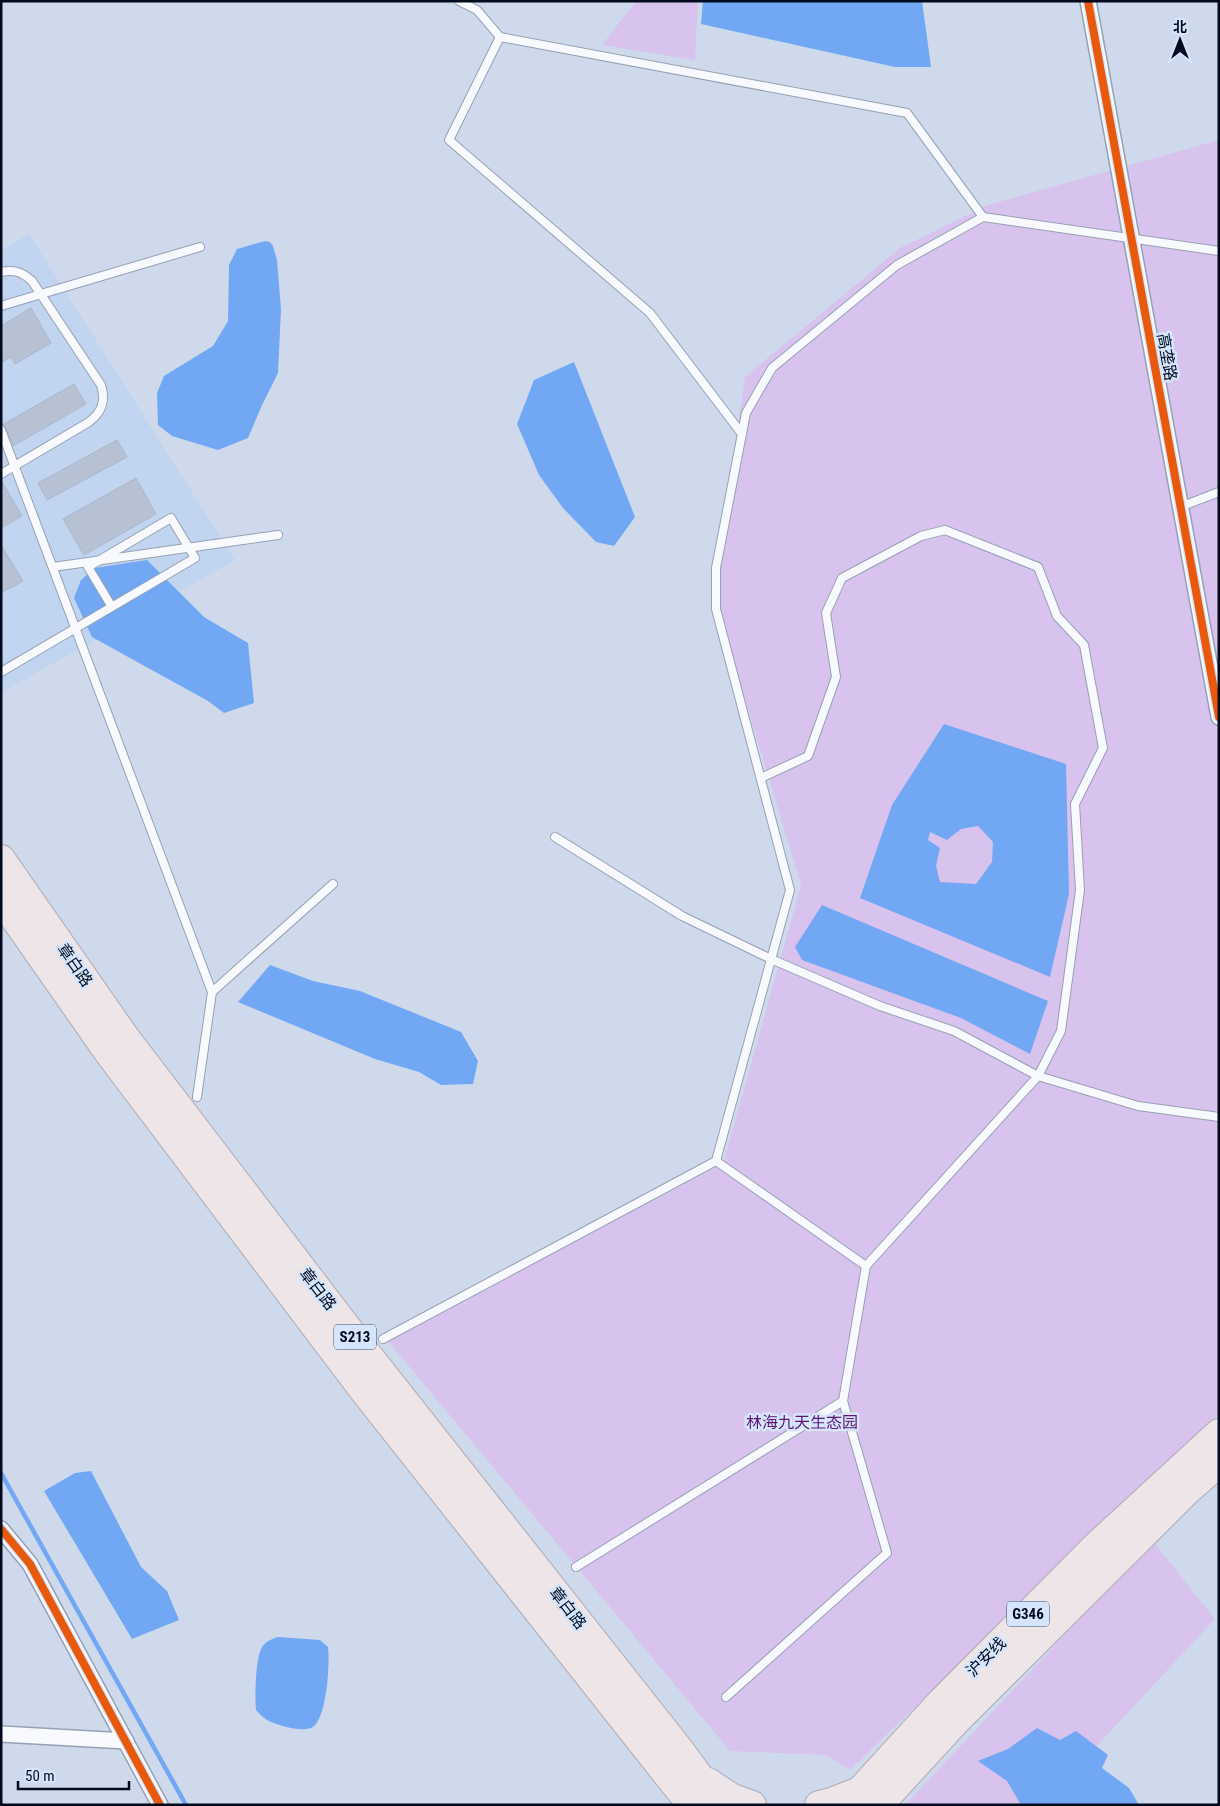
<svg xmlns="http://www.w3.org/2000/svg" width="1220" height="1806" viewBox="0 0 1220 1806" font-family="'Roboto Condensed','Noto Sans SC',sans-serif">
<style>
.built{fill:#c1d4f0}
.green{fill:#d8c3ee}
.water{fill:#72a7f4;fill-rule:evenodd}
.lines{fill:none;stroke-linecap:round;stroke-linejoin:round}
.stream{stroke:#72a7f4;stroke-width:4.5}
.building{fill:#b6c2d4;stroke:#aab7c9}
.lane-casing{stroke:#95a1b3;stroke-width:10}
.street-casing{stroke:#95a1b3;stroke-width:18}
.highway-casing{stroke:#aea9b3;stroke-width:30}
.lane{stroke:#f8f9fc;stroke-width:8}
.street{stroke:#f8f9fc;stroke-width:15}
.highway{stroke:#ede5e8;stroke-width:28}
.cycleway-casing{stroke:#d5e5fb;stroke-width:11}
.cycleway{stroke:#e8590c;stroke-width:8}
.labels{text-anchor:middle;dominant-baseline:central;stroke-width:5;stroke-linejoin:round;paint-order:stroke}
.shield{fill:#d5e5fb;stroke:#414c60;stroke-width:1}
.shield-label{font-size:15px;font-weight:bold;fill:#020b1d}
.street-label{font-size:16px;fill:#020b1d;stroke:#d5e5fb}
.park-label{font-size:16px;fill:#601575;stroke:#d5e5fb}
</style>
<rect width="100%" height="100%" fill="#cedaec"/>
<path class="built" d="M29,234L235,560L1,693V251Z"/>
<g class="green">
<path d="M636,1H698L695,60L602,45Z"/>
<path d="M1219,140V1414L850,1770L826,1755L730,1751L387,1340L723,1164L801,885L713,593L745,377L900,248L988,205Z"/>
<path d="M1153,1541L1215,1619L1042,1805H905Z"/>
</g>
<g class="water">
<path d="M703,1H922L931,67H895L701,24Z"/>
<path d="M265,241L270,242L273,246L277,260L281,309L278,373L262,405L248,438L218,450L172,436L158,425L157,393L164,376L213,346L228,321L229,265L237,249Z"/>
<path d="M574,362L635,517L614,546L596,542L563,508L539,475L517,424L534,380Z"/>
<path d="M147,560L204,617L248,643L254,703L224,713L208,701L92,637L74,598L81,580L95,568Z"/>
<path d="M944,724L1066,764L1069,894L1050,977L860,898L892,805ZM978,826L993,842L992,862L976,884L940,882L936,866L940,848L928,840L930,832L947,840L961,829Z"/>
<path d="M822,905L1048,1001L1030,1054L961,1018L802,960L795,947Z"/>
<path d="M270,965L313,981L360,991L461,1032L478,1061L473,1084L441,1085L419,1072L375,1059L238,1002Z"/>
<path d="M91,1471L141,1567L167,1591L179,1620L132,1639L44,1491L75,1473Z"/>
<path d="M278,1637L320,1640L328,1647C330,1663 327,1717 313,1727C306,1731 294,1729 286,1727C273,1723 265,1721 256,1710C255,1695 255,1660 262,1647C266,1641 272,1639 278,1637Z"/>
<path d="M1037,1728L1060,1740L1076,1731L1108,1755L1102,1768L1129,1788L1139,1805H1021L1007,1781L978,1761L1008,1749Z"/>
</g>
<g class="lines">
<path class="stream" d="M1,1473L186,1805"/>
</g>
<g class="building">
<path d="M31,308L51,343L15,364L11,357L1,363V326Z"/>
<path d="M74,384L86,404L13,446L6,428L2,425Z"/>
<path d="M117,440L127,457L47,500L38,483Z"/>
<path d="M136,478L156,514L84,555L63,519Z"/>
<path d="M1,480L22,516L1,528Z"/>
<path d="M1,545L23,581L1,593Z"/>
</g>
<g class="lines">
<g class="lane-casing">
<g id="lane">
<path d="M459,1L477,10L500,37L907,113L983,217"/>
<path d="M500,37L449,140L650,313L742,434"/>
<path d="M1,272C14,269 22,272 32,281L101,385C106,401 102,412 89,422L1,474"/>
<path d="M1,306L200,247"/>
<path d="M1,430L212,992"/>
<path d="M1180,507L1219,492"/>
<path d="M53,567L278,535"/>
<path d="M1,672L195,558L171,518L88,567L112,607"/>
<path d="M555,837L682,916L771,959L880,1006L954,1031L1038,1076L1138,1106L1219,1117"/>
<path d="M197,1097L212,992L333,884"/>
<path d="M716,1161L866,1266"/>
<path d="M383,1339L716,1161L790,890L716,609V568L746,413L772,368L897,265L983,217L1219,251"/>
<path d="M576,1567L843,1401"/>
<path d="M726,1697L887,1553L843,1401L866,1266L1038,1076L1061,1031L1080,890L1075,804L1103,748L1084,645L1057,616L1038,567L945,530L921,536L842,578L826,613L836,677L808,756L761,778"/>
</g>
</g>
<g class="street-casing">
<g id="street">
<path d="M1088,1L1219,717"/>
<path d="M1,1529L30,1564L160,1805"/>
<path d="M1,1734L126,1741"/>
</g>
</g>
<g class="highway-casing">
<g id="highway">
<path d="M1,859L125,1037L368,1355L682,1753L720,1805"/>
<path d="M1,899L108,1052L364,1391L673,1782L692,1805"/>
<path d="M708,1782L732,1798L752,1805"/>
<path d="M819,1805L831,1802L860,1791"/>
<path d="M847,1805L941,1702L1094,1548L1219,1433"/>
<path d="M879,1805L958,1719L1188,1490L1219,1463"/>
</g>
</g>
<use href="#lane" class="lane"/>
<use href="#street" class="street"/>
<use href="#highway" class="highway"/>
<g class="cycleway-casing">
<g id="cycleway">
<path d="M1088,1L1219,717"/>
<path d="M1,1529L30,1564L160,1805"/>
</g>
</g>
<use href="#cycleway" class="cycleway"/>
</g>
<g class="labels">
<g class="shield">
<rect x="334" y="1324.5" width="42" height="25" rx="4"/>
<rect x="1007" y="1601.5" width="42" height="25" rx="4"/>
</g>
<g class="shield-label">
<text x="355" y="1337">S213</text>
<text x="1028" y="1614">G346</text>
</g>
<g class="street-label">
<text transform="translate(1167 357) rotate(80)">高垄路</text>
<text transform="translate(75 965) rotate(55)">章白路</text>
<text transform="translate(318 1289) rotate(52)">章白路</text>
<text transform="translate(568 1608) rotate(52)">章白路</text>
<text transform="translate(986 1657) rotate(-45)">沪安线</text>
</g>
<g class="park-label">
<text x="802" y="1422">林海九天生态园</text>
</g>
</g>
<rect width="1220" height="1806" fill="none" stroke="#020b1d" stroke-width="5"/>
<g transform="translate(1180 40)" stroke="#d5e5fb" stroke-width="4" paint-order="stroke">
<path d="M0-4L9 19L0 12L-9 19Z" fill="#020b1d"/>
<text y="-8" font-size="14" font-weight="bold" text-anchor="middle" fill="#020b1d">北</text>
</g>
<path d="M18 1781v8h111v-8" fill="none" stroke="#020b1d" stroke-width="2.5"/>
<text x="25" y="1781" font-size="15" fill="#020b1d" stroke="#d5e5fb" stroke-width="4" paint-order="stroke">50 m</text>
</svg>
